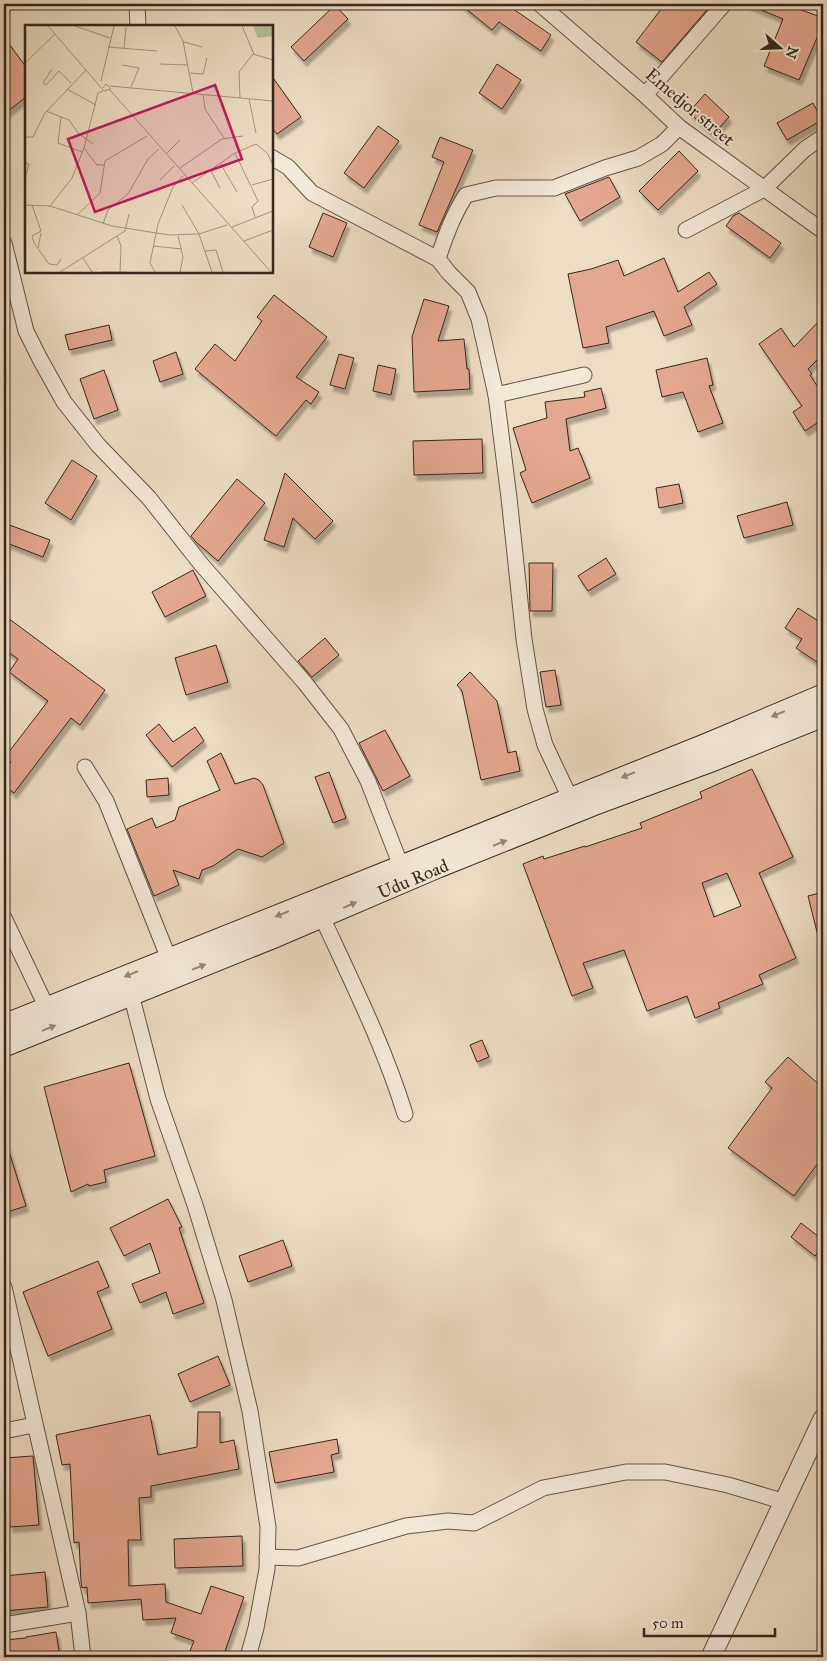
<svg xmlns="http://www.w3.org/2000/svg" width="827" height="1661" viewBox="0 0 827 1661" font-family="'IM FELL Great Primer',serif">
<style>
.building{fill:#e4a78f;stroke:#35261d;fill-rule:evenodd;filter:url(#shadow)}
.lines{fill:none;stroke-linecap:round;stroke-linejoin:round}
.minor-casing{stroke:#635446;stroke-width:17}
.tertiary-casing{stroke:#635446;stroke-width:21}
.secondary-casing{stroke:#35261d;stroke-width:23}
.minor{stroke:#f3e9d8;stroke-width:15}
.tertiary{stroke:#f3e9d8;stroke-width:19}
.secondary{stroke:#f3e9d8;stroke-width:21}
.oneway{fill:#94887a}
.labels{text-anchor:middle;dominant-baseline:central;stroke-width:4;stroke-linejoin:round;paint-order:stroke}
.street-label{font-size:18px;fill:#35261d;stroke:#f3e9d8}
.inset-road{fill:none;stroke:#a39481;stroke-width:1}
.view{fill:#c2185b;fill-opacity:0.15;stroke:#c2185b;stroke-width:2.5}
.inset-edge{fill:none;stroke:#35261d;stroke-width:2.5}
</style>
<defs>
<filter id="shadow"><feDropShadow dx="3" dy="5.5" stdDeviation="1" flood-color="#0004"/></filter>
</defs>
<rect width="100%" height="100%" fill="#edddc3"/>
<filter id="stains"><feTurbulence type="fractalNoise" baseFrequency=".004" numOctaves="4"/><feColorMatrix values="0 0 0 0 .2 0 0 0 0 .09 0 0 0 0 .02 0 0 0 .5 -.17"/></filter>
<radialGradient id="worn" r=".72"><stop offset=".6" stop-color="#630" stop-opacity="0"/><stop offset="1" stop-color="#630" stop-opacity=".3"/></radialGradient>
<g class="building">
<path d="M460,4H506L551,35L541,51L499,22L492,30Z"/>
<path d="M665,4H712L662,62L636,42Z"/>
<path d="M747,4H786L823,18V35L819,33L799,80L764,66L783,19Z"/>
<path d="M335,5L348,19L304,61L291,47Z"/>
<path d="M4,37L26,67V97L4,114Z"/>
<path d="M497,64L521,80L502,109L479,93Z"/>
<path d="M271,75L301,117L277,134L271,127Z"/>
<path d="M705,94L729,117L713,135L689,112Z"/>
<path d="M813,103L822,120L787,140L777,123Z"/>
<path d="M378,126L399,141L364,188L344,173Z"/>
<path d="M440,137L473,150L437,232L419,225L444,162L432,157Z"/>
<path d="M679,151L698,171L658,210L639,191Z"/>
<path d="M609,177L620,197L580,221L565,194Z"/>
<path d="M323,213L347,223L333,257L309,247Z"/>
<path d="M739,213L781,243L770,258L726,226L733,216Z"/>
<path d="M664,258L678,292L709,272L717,284L684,307L692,325L664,336L654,311L606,327L609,343L583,348L568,274L591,269L618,260L624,276Z"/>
<path d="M274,295L327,337L296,377L319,392L311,404L306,400L276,436L195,369L215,344L235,361L262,321L257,317Z"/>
<path d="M424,299L449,306L438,341L464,339L467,369H469L470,389L414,392L412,337Z"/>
<path d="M823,317V354L808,369L812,374L810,375L823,395V419L805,431L793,412L802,406L759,344L781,328L794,347Z"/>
<path d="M109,325L112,340L69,350L65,335Z"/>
<path d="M176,352L183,374L160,382L153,361Z"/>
<path d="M339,354L354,358L345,389L330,385Z"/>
<path d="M707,358L713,385L709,386L723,423L698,432L683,392L662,397L656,370Z"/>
<path d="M378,365L396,369L391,395L373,391Z"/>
<path d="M104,370L118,410L94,419L80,379Z"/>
<path d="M601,388L606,408L566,419L570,451L578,448L590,478L532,503L520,473L526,470L513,428L547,418L545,402L585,397L584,392Z"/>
<path d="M482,439L483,473L414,475L413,441Z"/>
<path d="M72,460L97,476L71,520L45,503Z"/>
<path d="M285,473L333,521L315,539L293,518L284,547L264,540Z"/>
<path d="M237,479L265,503L218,561L196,542L191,536Z"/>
<path d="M679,484L683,503L659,508L656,488Z"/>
<path d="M787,502L793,525L744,538L737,516Z"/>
<path d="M4,523L50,540L43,557L4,542Z"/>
<path d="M606,558L616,574L588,591L578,576Z"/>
<path d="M529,563H553L552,611H530Z"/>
<path d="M193,570L206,596L165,617L152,592Z"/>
<path d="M798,608L823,624V666L796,648L802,639L785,628Z"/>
<path d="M4,615L105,690L80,725L71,718L14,793L4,785V771L11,762L5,757L48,701L9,672L18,659L4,649Z"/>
<path d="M325,638L339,655L312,677L298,661Z"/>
<path d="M216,645L228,682L186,695L175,658Z"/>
<path d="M555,670L561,705L546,707L540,672Z"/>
<path d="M470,672L497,701L508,753L516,751L520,771L481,780L462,691L457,685Z"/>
<path d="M159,724L173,742L195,727L204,741L172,767L146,735Z"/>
<path d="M385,730L410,776L383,791L359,743Z"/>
<path d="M221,753L235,784L254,778L259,780L263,785L284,843L262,857L238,849L213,866L202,870L199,879L173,870L179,885L154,896L127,829L152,818L156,828L175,820L179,807L220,790L207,761Z"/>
<path d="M752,769L793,857L759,873L796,958L759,975L763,984L718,1003L720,1008L695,1018L687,996L647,1011L624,950L583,963L593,988L572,996L523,864L543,856L544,859L585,846V847L642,828L640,823L702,798L700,792ZM727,873L741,906L714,917L702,883Z"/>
<path d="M329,772L346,818L333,823L315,777Z"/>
<path d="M168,778L169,795L147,797L146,780Z"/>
<path d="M823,892V935L818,936L808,896Z"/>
<path d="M482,1040L489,1057L477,1062L470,1045Z"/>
<path d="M788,1057L823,1088V1156L794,1196L728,1148L772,1088L765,1082Z"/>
<path d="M129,1063L155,1156L104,1170L106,1182L89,1186L88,1184L71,1192L44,1087Z"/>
<path d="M7,1145L26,1206L4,1213V1146Z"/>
<path d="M168,1199L182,1227L179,1228L204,1303L173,1314L166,1292L140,1303L132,1284L160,1273L150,1243L124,1256L110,1228Z"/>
<path d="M801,1223L823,1240V1245L815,1256L791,1237Z"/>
<path d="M283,1240L292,1266L248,1282L239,1256Z"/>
<path d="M98,1261L109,1287L97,1292L112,1329L48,1356L23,1292Z"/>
<path d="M218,1356L230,1385L190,1402L178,1374Z"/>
<path d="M198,1412H220V1443L234,1440L239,1469L151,1486V1497L139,1498L141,1540H128L129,1586L165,1584L166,1602L201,1614L211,1586L244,1597L223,1657H209L190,1651L194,1641L171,1633L176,1618L143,1620L141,1599L88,1603L87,1587L82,1588L81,1582L79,1542L74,1543L70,1464L62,1465L56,1435L150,1415L158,1455L197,1447Z"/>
<path d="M337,1439L339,1453L331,1455L334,1472L275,1483L269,1452Z"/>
<path d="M33,1456L39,1525L10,1527L4,1458Z"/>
<path d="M242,1536L243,1566L175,1568L174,1539Z"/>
<path d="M45,1572L48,1607L4,1611V1576Z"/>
<path d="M56,1632L60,1657H4V1640L26,1638V1637Z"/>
</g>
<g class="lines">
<g class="minor-casing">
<g id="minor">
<path d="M137,4L138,26"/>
<path d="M540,4L645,95L679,127L823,231"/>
<path d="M645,95L724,4"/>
<path d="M271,157L288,167L312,193L438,259L449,273L468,292L479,319L496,395L509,498L524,639L535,709L545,745L570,798"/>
<path d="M686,230L764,189L805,149L823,137"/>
<path d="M4,243L26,331L40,359L64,402L98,445L149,498L201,564L305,683L341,729L368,781L401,866"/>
<path d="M438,259C445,236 453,215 466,195L496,188H554L605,168L638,158L662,144L679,127"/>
<path d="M496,395L584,375"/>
<path d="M85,767L106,801L169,959"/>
<path d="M322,917C352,982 384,1046 405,1114"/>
<path d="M4,918L47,1008"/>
<path d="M131,994L158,1099L195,1205L224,1300L250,1411L268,1527L267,1569L256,1628L248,1657"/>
<path d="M4,1287L78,1613L83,1657"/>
<path d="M4,1431L34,1425"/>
<path d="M267,1557L298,1558L406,1526L448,1521L474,1523L543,1488L626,1472H665L728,1485L785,1502"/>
<path d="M4,1625L78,1613"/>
</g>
</g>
<g class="tertiary-casing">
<path id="tertiary" d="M711,1657L823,1419"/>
</g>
<g class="secondary-casing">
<g id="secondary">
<path d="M4,1025L707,744L823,695"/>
<path d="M4,1046L272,938L438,867L593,805L709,762L823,716"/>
</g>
</g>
<use href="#minor" class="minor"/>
<use href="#tertiary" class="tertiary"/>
<use href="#secondary" class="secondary"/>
</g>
<defs><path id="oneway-solid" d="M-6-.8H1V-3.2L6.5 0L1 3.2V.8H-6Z" transform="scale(1.25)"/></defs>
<g class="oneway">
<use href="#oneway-solid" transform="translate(778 714) rotate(157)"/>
<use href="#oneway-solid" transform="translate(628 775) rotate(158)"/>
<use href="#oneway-solid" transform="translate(500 843) rotate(-22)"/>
<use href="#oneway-solid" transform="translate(350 905) rotate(-23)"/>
<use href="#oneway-solid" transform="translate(282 914) rotate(158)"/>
<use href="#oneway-solid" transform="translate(199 967) rotate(-21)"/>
<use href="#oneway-solid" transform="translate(131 974) rotate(158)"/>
<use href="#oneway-solid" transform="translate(49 1028) rotate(-22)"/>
</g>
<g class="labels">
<g class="street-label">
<text transform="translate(690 107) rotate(40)">Emedjor street</text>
<text transform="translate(413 879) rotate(-23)">Udu Road</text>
</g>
</g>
<g transform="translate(25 25)">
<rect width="248" height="248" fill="#edddc3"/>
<path d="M228,1H247V11L233,13Z" fill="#b2c299"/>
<path class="inset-road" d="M23,1L79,66L86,64L81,59L78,63M50,1L85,13M150,1L158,16L168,68M217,1L229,29M159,17L177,22M83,22L132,26M99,23L101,2M0,38L30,9M135,39L163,40M97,40L114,43L106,62M27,44L18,58L21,60L34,46L46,58M165,48L178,49L182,33M76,56L89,1M85,61L248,76M42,64L71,80M85,65L246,247M178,69L180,84L199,113M215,73L214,47L228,29L248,35M224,74L231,108M21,86L44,95L53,108L68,119M36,92L33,118L57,127M0,112H8L20,88L61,45M59,123L72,140H79M210,128L233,176L227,182L230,192M141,129L155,115M0,138L4,139L1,150M195,138L212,167M155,143L197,114L218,111M185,144L195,163M135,155L149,141M167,158L210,128L231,119L242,128L248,140M227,160L248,154M0,180L25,181L87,201L144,210L174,209L202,200M7,180L16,206L7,211L9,218L24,239L32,240L36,234M157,180L174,209M25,181L47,153L59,123L73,68L78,66M52,190L75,168L80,136L122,111M78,199L83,185L103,169L123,134L134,124M207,202L248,186M174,209L187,247M92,211L96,221L95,247M153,211L158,232L155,247M219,216L248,205M128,221L157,224M13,223L16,208M180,226L191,225L198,247M58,233L67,247M35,247L100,206L104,189M77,247H102M130,247L125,238L133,199L148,162L158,151"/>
<path class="view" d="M190,60L217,134L70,187L43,114Z"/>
<rect width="248" height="248" class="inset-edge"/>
</g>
<rect width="827" height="1661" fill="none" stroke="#edddc3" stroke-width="20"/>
<rect x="5" y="5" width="817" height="1651" fill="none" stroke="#35261d" stroke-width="2.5"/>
<rect x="10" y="10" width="807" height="1641" fill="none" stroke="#35261d"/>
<g transform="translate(780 48) rotate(110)" stroke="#f3e9d8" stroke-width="4" paint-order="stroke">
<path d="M0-4L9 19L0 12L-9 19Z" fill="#35261d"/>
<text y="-8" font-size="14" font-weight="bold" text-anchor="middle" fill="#35261d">N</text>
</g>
<path d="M644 1628v8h131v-8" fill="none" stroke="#35261d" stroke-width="2.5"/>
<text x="652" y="1628" font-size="15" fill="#35261d" stroke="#f3e9d8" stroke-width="4" paint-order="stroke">50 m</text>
<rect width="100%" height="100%" filter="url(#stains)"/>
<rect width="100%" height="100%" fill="url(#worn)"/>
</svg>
